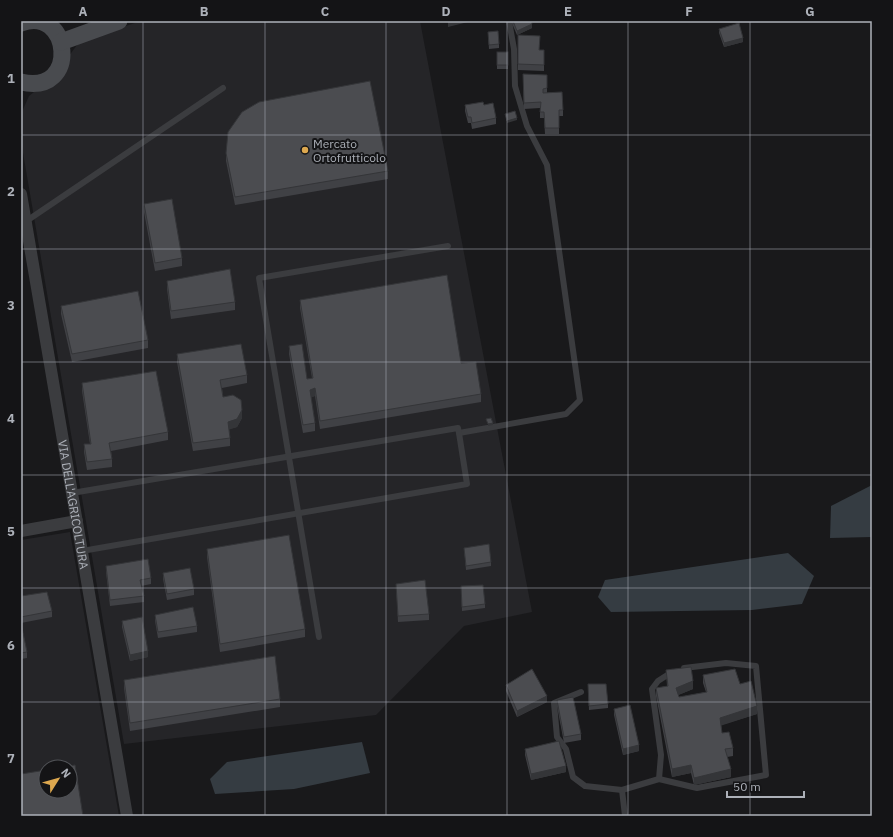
<svg xmlns="http://www.w3.org/2000/svg" width="893" height="837" viewBox="0 0 893 837" font-family="'IBM Plex Sans',sans-serif">
<style>
.built{fill:#252528;fill-rule:evenodd}
.water{fill:#353c42}
.lines{fill:none;stroke-linecap:round;stroke-linejoin:round}
.lane{stroke:#3b3c3f;stroke-width:6}
.street{stroke:#3b3c3f;stroke-width:12}
.secondary{stroke:#494b4f;stroke-width:17}
.wall{fill:#404145}
.shaded-wall{fill:#343538}
.building{fill:#4b4c50;stroke:#343538}
.grid{fill:none;stroke:#adb1b9;stroke-width:1;stroke-opacity:0.55}
.poi-dot{fill:#dda84f;stroke:#141416;stroke-width:1.5}
.labels{text-anchor:middle;dominant-baseline:central;stroke-width:4;stroke-linejoin:round;paint-order:stroke}
.poi-label{font-size:12px;fill:#adb1b9;stroke:#141416;text-anchor:start}
.street-label{font-size:12px;fill:#adb1b9;stroke:#141416}
.neatline{fill:none;stroke:#adb1b9;stroke-width:1.5}
.grid-label{font-size:13px;text-anchor:middle;font-weight:bold;fill:#adb1b9}
</style>
<rect width="100%" height="100%" fill="#19191b"/>
<g class="built">
<path d="M141,21H420L532,612L464,626L376,715L124,744L21,141V114L29,96L34,92L46,87L77,45L89,38Z"/>
<path d="M70,532L106,741L119,816H21V540ZM46,767H70V791H46Z"/>
</g>
<g class="water">
<path d="M872,485V537L830,538L831,506Z"/>
<path d="M788,553L814,576L802,604L752,610L611,612L598,597L605,580Z"/>
<path d="M362,742L370,773L294,789L215,794L210,779L227,762Z"/>
</g>
<g class="lines">
<g class="lane">
<path d="M25,222L223,88"/>
<path d="M459,433L566,414L580,400L547,165L527,126L515,86L514,49L509,21"/>
<path d="M72,493L458,428L459,433L467,484L82,551"/>
<path d="M319,637L259,278L448,246"/>
<path d="M581,692L554,703L557,737L566,749L573,777L585,786L622,790L625,816"/>
<path d="M659,779L697,788L766,775L756,666L726,663L684,668"/>
<path d="M622,790L659,779L661,755L652,689L658,681L672,672"/>
</g>
<g class="street">
<path id="s1" d="M21,194L127,816"/>
<path d="M21,531L77,521"/>
</g>
<g class="secondary">
<path d="M21,23C70,4 81,96 21,82"/>
<path d="M61,42L119,21"/>
</g>
</g>
<g class="wall">
<path d="M511,21H531L532,28L517,35Z"/>
<path d="M719,29L743,42L724,47L719,33Z"/>
<path d="M488,32L499,44V48L489,49Z"/>
<path d="M518,35L540,50H544V71L518,70Z"/>
<rect x="497" y="52" width="11" height="17"/>
<path d="M523,74L547,88V93L563,110V116H559V134H545L544,118H540V108L524,109Z"/>
<path d="M465,105H484L496,118V124L472,129L471,123H468L465,111Z"/>
<path d="M226,153L388,171V179L235,205L226,161Z"/>
<path d="M144,204L182,258V266L155,271L144,212Z"/>
<path d="M167,281L235,302V310L171,319L167,289Z"/>
<path d="M300,300L461,363L481,394V402L320,429L315,396L311,397L315,423V431L303,433L289,354V346L307,379L312,378L300,308Z"/>
<path d="M61,306L148,340V348L72,362L61,314Z"/>
<path d="M177,354L247,375V383L222,388L223,397L242,418L237,427L229,429L230,438V446L193,451L177,362Z"/>
<path d="M82,383L168,432V440L111,451L112,459V467L87,470L84,452V444H90L82,391Z"/>
<path d="M464,548L491,562V566L466,570Z"/>
<path d="M207,549L305,629V637L220,652L207,557Z"/>
<path d="M106,566L151,578V584L141,586L144,596V602L110,606L106,572Z"/>
<path d="M163,573L194,589V595L167,600L163,579Z"/>
<path d="M396,584L429,614V620L398,622Z"/>
<path d="M461,586L485,604V608L462,611Z"/>
<path d="M21,596L52,611V617L21,623L27,652V658L21,659Z"/>
<path d="M155,615L197,626V632L158,638L155,621Z"/>
<path d="M122,621L148,657L130,661L122,627Z"/>
<path d="M666,670L693,689L678,695L679,697L706,692L703,683V675L740,684L757,714L721,725L722,733L733,748V756L727,757L731,777L694,785L691,773L672,777L656,696V688L667,686Z"/>
<path d="M124,680L280,699V707L130,731L124,688Z"/>
<path d="M588,684L608,704V708L589,710Z"/>
<path d="M506,685L547,702L517,717L506,691Z"/>
<path d="M557,700L581,734V740L564,743L557,706Z"/>
<path d="M614,709L639,751L623,755L614,715Z"/>
<path d="M525,749L566,772L531,780L525,755Z"/>
</g>
<g class="shaded-wall">
<path d="M448,21H472L448,27Z"/>
<path d="M532,24V28L517,35V31Z"/>
<path d="M743,38V42L724,47V43Z"/>
<path d="M517,118V120L507,123V121Z"/>
<path d="M315,388V396L310,398V390Z"/>
<path d="M242,410V418L237,427L228,430V422Z"/>
<path d="M493,423V425L488,426V424Z"/>
<path d="M148,651V657L130,661V655Z"/>
<path d="M693,681V689L676,696V688Z"/>
<path d="M547,696V702L517,717V711Z"/>
<path d="M757,706V714L720,726V718Z"/>
<path d="M639,745V751L623,755V749Z"/>
<path d="M691,765V773L672,777V769Z"/>
<path d="M566,766V772L531,780V774Z"/>
<path d="M731,769V777L694,785V778Z"/>
</g>
<g class="building">
<path d="M513,21H531L532,24L517,31Z"/>
<path d="M739,23L743,38L724,43L719,29Z"/>
<path d="M498,31L499,44L489,45L488,32Z"/>
<path d="M518,35L540,36L539,50H544V65L518,64Z"/>
<rect x="497" y="52" width="11" height="13"/>
<path d="M523,74L547,75V88L543,89V93L562,92L563,110H559V128H545L544,112H540L541,102L524,103Z"/>
<path d="M370,81L388,171L235,197L226,153L228,132L242,112L259,102Z"/>
<path d="M483,102L484,105L493,103L496,118L472,123L471,117H468L465,105Z"/>
<path d="M515,111L517,118L507,121L505,114Z"/>
<path d="M172,199L182,258L155,263L144,204Z"/>
<path d="M230,269L235,302L171,311L167,281Z"/>
<path d="M447,275L461,363L476,362L481,394L320,421L315,388L310,390L315,423L303,425L289,346L302,344L307,379L313,378L300,300Z"/>
<path d="M138,291L148,340L72,354L61,306Z"/>
<path d="M241,344L247,375L220,380L223,397L233,395L241,400L242,410L237,419L228,422L230,438L193,443L177,354Z"/>
<path d="M156,371L168,432L109,443L112,459L87,462L84,444H91L82,383Z"/>
<path d="M491,418L493,423L488,424L486,419Z"/>
<path d="M289,535L305,629L220,644L207,549Z"/>
<path d="M489,544L491,562L466,566L464,548Z"/>
<path d="M148,559L151,578L140,580L144,596L110,600L106,566Z"/>
<path d="M190,568L194,589L167,594L163,573Z"/>
<path d="M425,580L429,614L398,616L396,584Z"/>
<path d="M483,585L485,604L462,607L461,586Z"/>
<path d="M47,592L52,611L21,617V596Z"/>
<path d="M193,607L197,626L158,632L155,615Z"/>
<path d="M142,617L148,651L130,655L122,621Z"/>
<path d="M21,623L27,652L21,653Z"/>
<path d="M275,656L280,699L130,723L124,680Z"/>
<path d="M691,667L693,681L676,688L679,697L707,692L703,675L735,669L740,684L751,681L757,706L720,718L722,733L729,732L733,748L725,749L731,769L694,778L691,765L672,769L656,688L668,686L666,670Z"/>
<path d="M532,669L547,696L517,711L506,685Z"/>
<path d="M588,684H606L608,704L589,706Z"/>
<path d="M573,697L581,734L564,737L557,700Z"/>
<path d="M630,705L639,745L623,749L614,709Z"/>
<path d="M559,741L566,766L531,774L525,749Z"/>
<path d="M75,765L83,816H21V774L46,770V791H70V767H64Z"/>
</g>
<path class="grid" d="M143,21V816M265,21V816M386,21V816M507,21V816M628,21V816M750,21V816M21,135H872M21,249H872M21,362H872M21,475H872M21,588H872M21,702H872"/>
<circle class="poi-dot" cx="305" cy="150" r="4"/>
<g class="labels">
<g class="poi-label">
<text x="313" y="143">Mercato<tspan x="313" dy="14">Ortofrutticolo</tspan></text>
</g>
<g class="street-label">
<text stroke="none"><textPath href="#s1" startOffset="315">VIA DELL'AGRICOLTURA</textPath></text>
</g>
</g>
<rect width="893" height="837" fill="none" stroke="#141416" stroke-width="44"/>
<g transform="translate(58 779) rotate(53)"><circle r="19" fill="#141416" stroke="#515357"/>
<path d="M0-3L7 15L0 10L-7 15Z" fill="#dda84f"/>
<text y="-6" font-size="11" font-weight="bold" text-anchor="middle" fill="#adb1b9">N</text>
</g>
<path d="M727 791v6h77v-6" fill="none" stroke="#adb1b9" stroke-width="2"/>
<text x="733" y="791" font-size="12" fill="#adb1b9" stroke="#141416" stroke-width="3" paint-order="stroke">50 m</text>
<rect x="22" y="22" width="849" height="793" class="neatline"/>
<g class="grid-label">
<text x="83" y="16">A</text>
<text x="204" y="16">B</text>
<text x="325" y="16">C</text>
<text x="446" y="16">D</text>
<text x="568" y="16">E</text>
<text x="689" y="16">F</text>
<text x="810" y="16">G</text>
<text x="11" y="83">1</text>
<text x="11" y="196">2</text>
<text x="11" y="310">3</text>
<text x="11" y="423">4</text>
<text x="11" y="536">5</text>
<text x="11" y="650">6</text>
<text x="11" y="763">7</text>
</g>
</svg>
